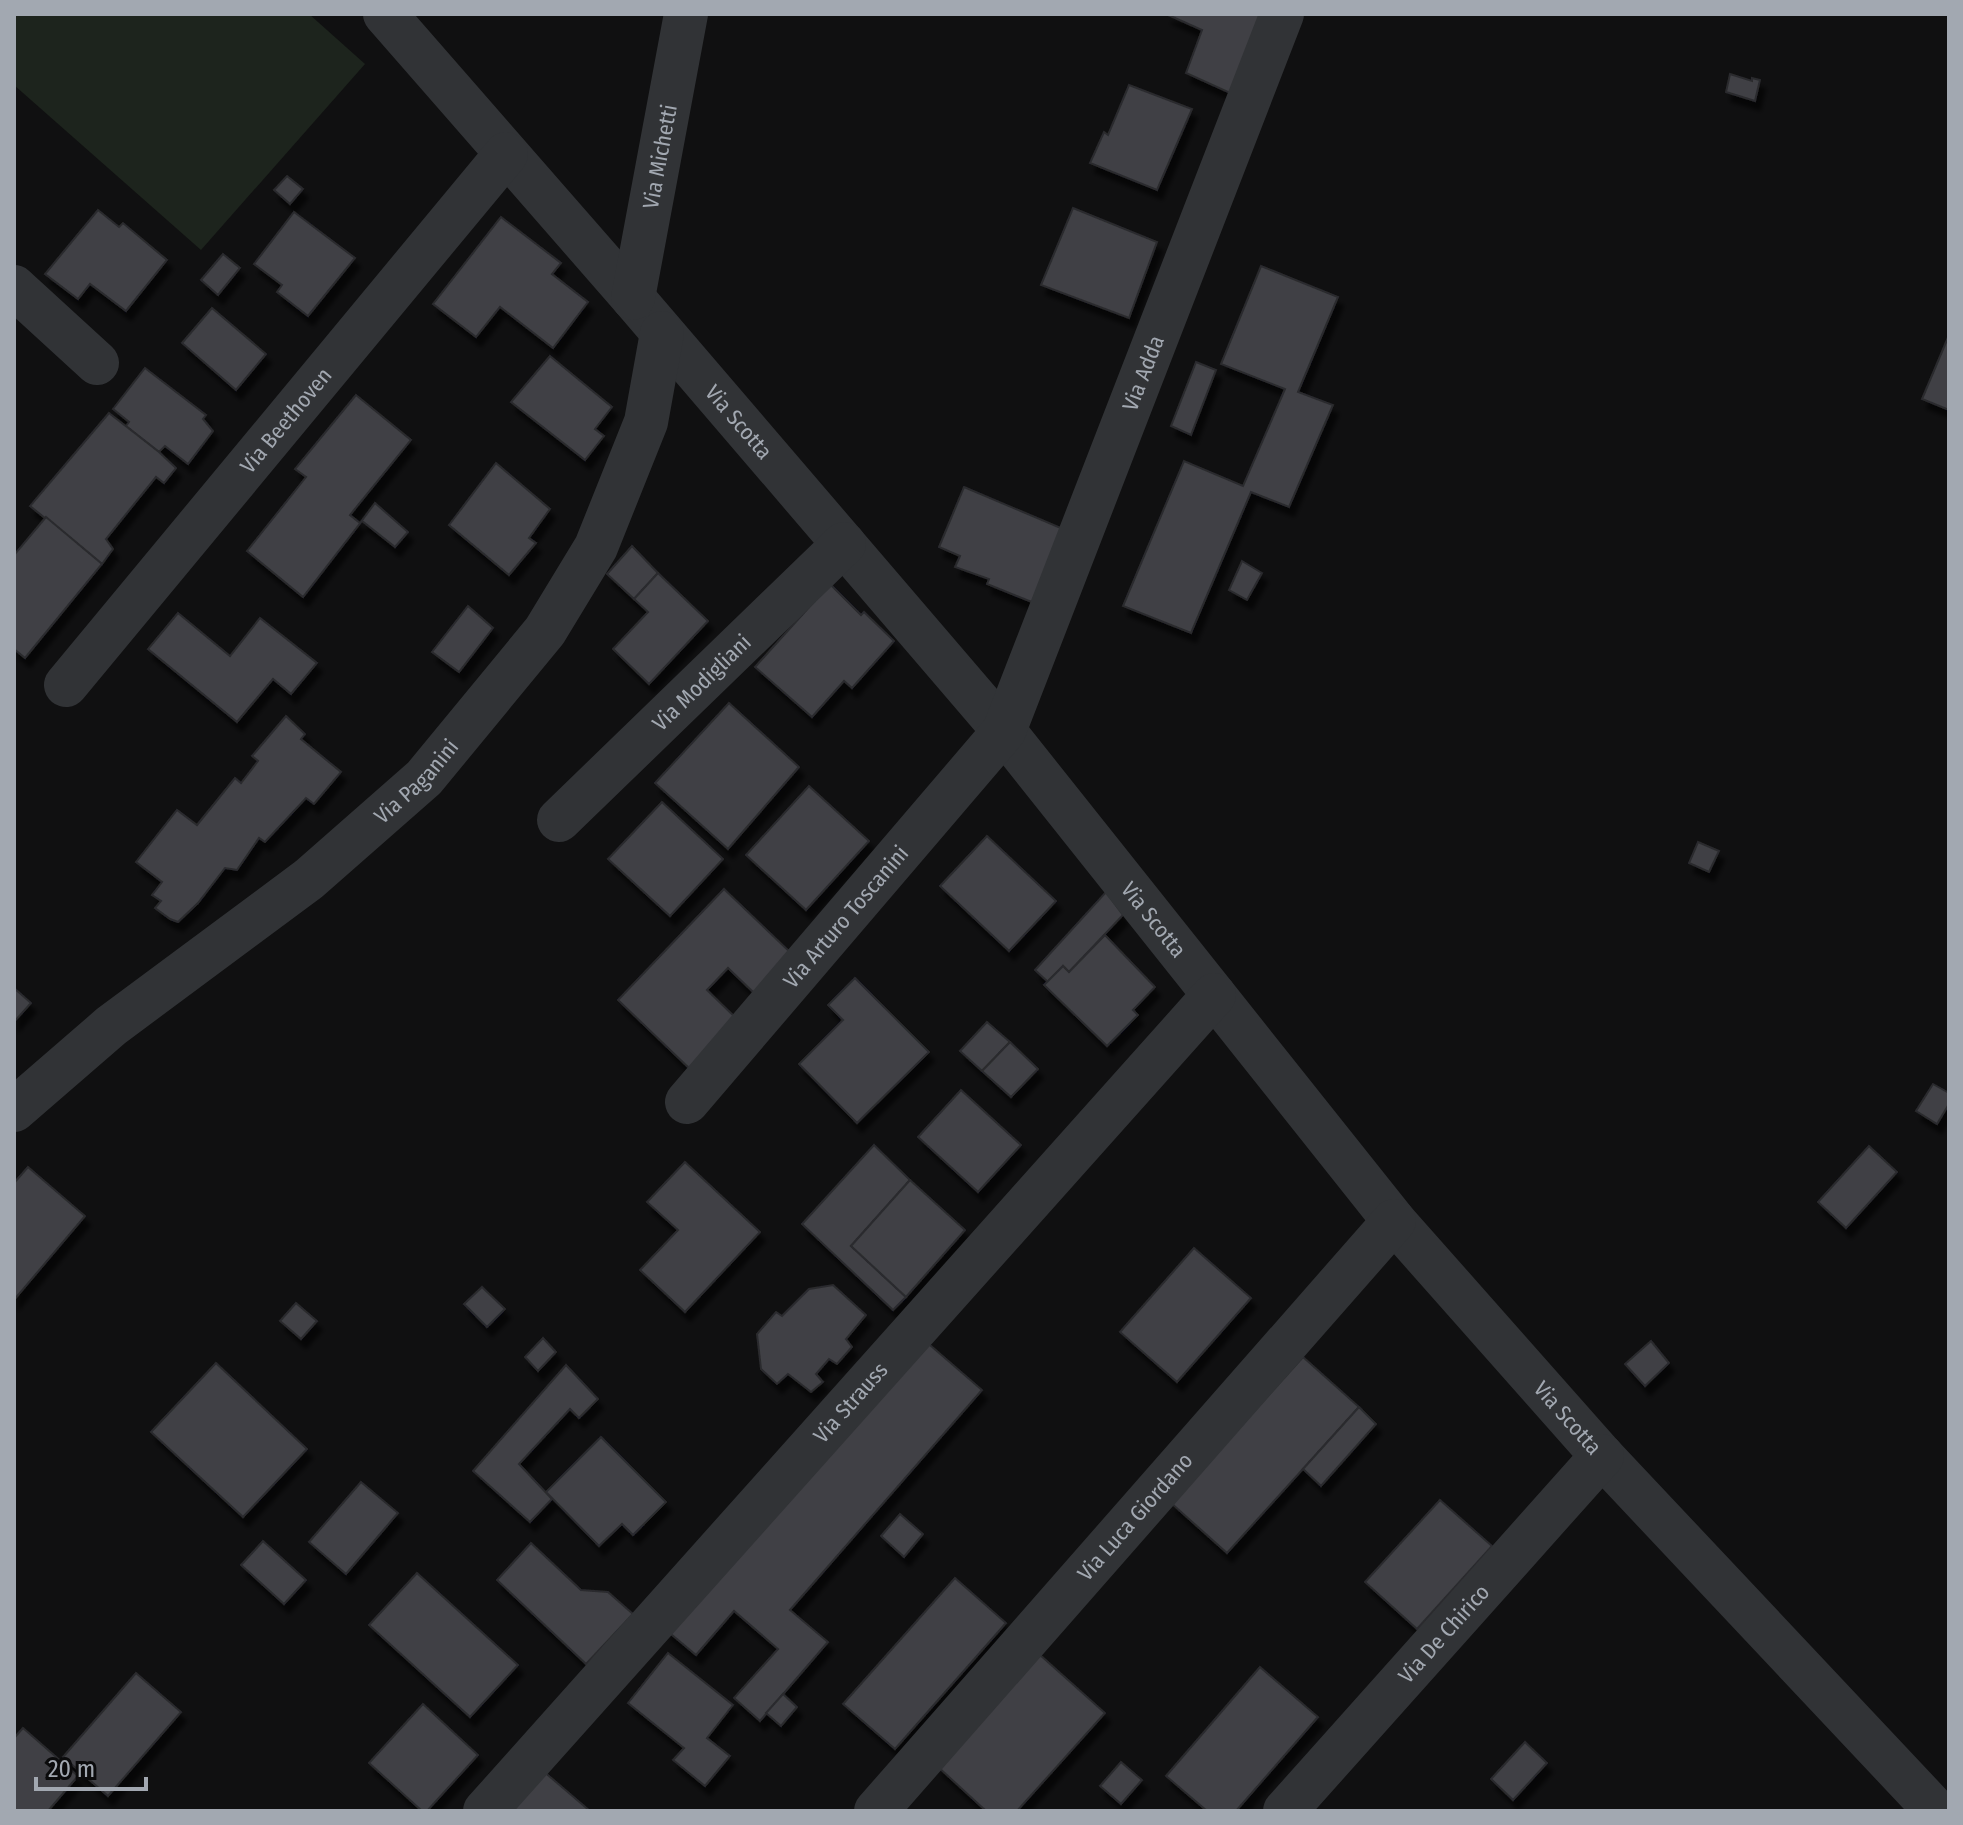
<svg xmlns="http://www.w3.org/2000/svg" width="1963" height="1825" viewBox="0 0 1963 1825" font-family="'Fira Sans Condensed',sans-serif">
<style>
.pitch{fill:#1d241d}
.building{fill:#3f4044;stroke:#2a2a2d;stroke-width:2;filter:url(#shadow)}
.lines{fill:none;stroke-linecap:round;stroke-linejoin:round}
.minor{stroke:#313336;stroke-width:44}
.labels{text-anchor:middle;dominant-baseline:central;stroke-width:6;stroke-linejoin:round;paint-order:stroke}
.street-label{font-size:22px;fill:#a2a8b1;stroke:#0b0b0c}
</style>
<defs>
<filter id="shadow"><feDropShadow dx="5" dy="9" stdDeviation="2" flood-color="#0009"/></filter>
</defs>
<rect width="100%" height="100%" fill="#101011"/>
<path class="pitch" d="M14,14H309L365,64L201,250L14,85Z"/>
<g class="building">
<path d="M1166,14H1263L1230,93L1186,73L1202,30Z"/>
<path d="M1730,74L1752,81V78L1760,80L1755,101L1726,92Z"/>
<path d="M1129,85L1192,109L1157,190L1090,163L1104,132L1108,135Z"/>
<path d="M287,176L303,189L290,204L274,190Z"/>
<path d="M1073,208L1157,242L1129,318L1041,285Z"/>
<path d="M98,210L119,227L123,223L167,260L126,311L90,284L78,299L45,274Z"/>
<path d="M294,212L355,258L308,316L277,292L282,285L254,264Z"/>
<path d="M501,217L561,263L552,274L588,302L553,348L500,307L476,337L433,304Z"/>
<path d="M223,254L240,268L218,295L201,280Z"/>
<path d="M1261,266L1338,297L1298,392L1333,405L1289,507L1251,492L1191,633L1123,606L1184,461L1243,486L1285,389L1221,364Z"/>
<path d="M212,308L266,354L236,390L182,343Z"/>
<path d="M1949,335V410L1922,399Z"/>
<path d="M550,356L612,407L595,429L604,436L585,460L511,402Z"/>
<path d="M1196,362L1216,370L1191,435L1171,426Z"/>
<path d="M145,368L206,415L203,419L213,431L188,464L165,446L159,452L126,426L129,422L113,409Z"/>
<path d="M356,395L411,440L350,515L360,523L375,503L408,532L395,547L362,521L303,597L247,551L306,477L295,469Z"/>
<path d="M109,413L159,452L176,468L164,483L156,477L106,539L113,549L102,564L30,506Z"/>
<path d="M496,463L550,509L529,538L536,543L509,575L449,525Z"/>
<path d="M964,487L1075,534L1044,607L987,584L989,579L955,567L960,556L939,547Z"/>
<path d="M46,517L102,564L25,658L14,649V555Z"/>
<path d="M632,546L658,573L634,599L607,574Z"/>
<path d="M1242,561L1262,573L1247,600L1229,590Z"/>
<path d="M658,573L708,621L649,684L613,649L648,612L634,599Z"/>
<path d="M830,584L861,615L864,612L894,641L852,688L844,681L812,717L755,667Z"/>
<path d="M468,606L493,628L459,672L432,652Z"/>
<path d="M178,613L230,656L260,618L317,663L291,694L273,679L237,722L148,649Z"/>
<path d="M729,703L799,767L728,849L655,783Z"/>
<path d="M286,716L305,734L301,739L341,772L314,804L306,798L265,842L259,838L237,870L225,868L198,903L178,922L170,919L155,908L161,901L152,895L162,882L136,862L177,810L197,825L235,778L241,783L258,761L252,756Z"/>
<path d="M809,786L869,841L806,910L746,855Z"/>
<path d="M662,802L723,859L670,916L608,859Z"/>
<path d="M987,836L1056,901L1009,951L940,886Z"/>
<path d="M1698,842L1719,851L1709,872L1689,863Z"/>
<path d="M724,889L792,954L754,993L728,968L707,990L738,1020L691,1070L618,1000Z"/>
<path d="M1106,892L1123,915L1069,972L1063,966L1048,982L1035,970Z"/>
<path d="M1105,935L1155,987L1133,1010L1138,1015L1107,1046L1044,985L1063,966L1069,972Z"/>
<path d="M855,978L929,1052L857,1123L799,1064L843,1020L828,1005Z"/>
<path d="M14,988L31,1003L14,1022Z"/>
<path d="M987,1022L1010,1042L982,1071L960,1051Z"/>
<path d="M1010,1042L1038,1069L1011,1097L982,1071Z"/>
<path d="M1933,1084L1949,1093V1104L1937,1124L1916,1111Z"/>
<path d="M961,1090L1021,1145L978,1192L918,1137Z"/>
<path d="M874,1145L910,1180L851,1246L906,1297L893,1310L802,1224Z"/>
<path d="M1869,1146L1897,1172L1846,1228L1818,1202Z"/>
<path d="M685,1162L760,1232L685,1312L640,1270L678,1230L647,1202Z"/>
<path d="M28,1167L85,1216L14,1300V1183Z"/>
<path d="M910,1180L965,1230L906,1297L851,1246Z"/>
<path d="M1194,1248L1251,1298L1177,1382L1120,1332Z"/>
<path d="M833,1285L866,1315L846,1339L852,1347L837,1364L829,1359L816,1374L823,1382L811,1392L788,1374L777,1384L761,1369L757,1334L776,1312L782,1316L809,1289Z"/>
<path d="M482,1287L505,1309L487,1327L464,1304Z"/>
<path d="M296,1303L317,1321L301,1339L280,1321Z"/>
<path d="M543,1338L556,1352L538,1371L525,1357Z"/>
<path d="M923,1339L982,1390L790,1610L828,1642L760,1721L734,1698L778,1649L734,1611L696,1655L666,1630Z"/>
<path d="M1651,1341L1669,1363L1645,1386L1625,1364Z"/>
<path d="M1303,1357L1359,1407L1227,1553L1171,1503Z"/>
<path d="M216,1363L307,1449L243,1517L151,1432Z"/>
<path d="M566,1365L598,1399L579,1418L570,1409L519,1464L552,1499L530,1522L473,1471Z"/>
<path d="M1359,1407L1376,1424L1321,1486L1303,1469Z"/>
<path d="M601,1437L666,1502L633,1535L622,1524L599,1546L546,1492Z"/>
<path d="M361,1482L398,1513L346,1574L309,1542Z"/>
<path d="M1440,1500L1492,1546L1417,1629L1365,1582Z"/>
<path d="M900,1514L923,1534L904,1557L881,1536Z"/>
<path d="M263,1541L306,1580L284,1604L241,1565Z"/>
<path d="M531,1543L581,1590L608,1592L633,1614L586,1664L497,1580Z"/>
<path d="M417,1573L518,1665L470,1717L369,1625Z"/>
<path d="M955,1578L1006,1623L895,1749L843,1704Z"/>
<path d="M668,1653L733,1705L707,1738L730,1756L705,1786L673,1760L684,1748L628,1703Z"/>
<path d="M1039,1654L1105,1713L1017,1811H986L937,1766Z"/>
<path d="M1260,1667L1318,1717L1236,1811H1207L1166,1776Z"/>
<path d="M136,1673L181,1712L108,1796L63,1757Z"/>
<path d="M783,1694L797,1707L781,1726L766,1713Z"/>
<path d="M423,1704L478,1755L427,1811H422L369,1763Z"/>
<path d="M23,1728L78,1776L48,1811H14V1738Z"/>
<path d="M1525,1742L1547,1763L1513,1800L1491,1779Z"/>
<path d="M1121,1762L1142,1780L1121,1804L1100,1786Z"/>
<path d="M542,1770L590,1811H505Z"/>
</g>
<g class="lines">
<g class="minor">
<path id="s1" d="M385,14L633,298L1004,731L1394,1221L1602,1456L1936,1811"/>
<path d="M14,287L97,363"/>
<path id="s2" d="M633,298L686,14"/>
<path id="s3" d="M66,685L506,154"/>
<path id="s4" d="M559,820L844,544"/>
<path id="s5" d="M687,1102L1004,731L1282,14"/>
<path id="s6" d="M14,1110L111,1026L309,879L424,778L545,631L596,547L646,422L662,333"/>
<path id="s7" d="M485,1811L1214,995"/>
<path id="s8" d="M876,1811L1394,1221"/>
<path id="s9" d="M1285,1811L1602,1456"/>
</g>
</g>
<g class="labels">
<g class="street-label">
<text stroke="none"><textPath href="#s2" startOffset="144">Via Michetti</textPath></text>
<text stroke="none"><textPath href="#s5" startOffset="872">Via Adda</textPath></text>
<text stroke="none"><textPath href="#s3" startOffset="344">Via Beethoven</textPath></text>
<text stroke="none"><textPath href="#s1" startOffset="540">Via Scotta</textPath></text>
<text stroke="none"><textPath href="#s4" startOffset="198">Via Modigliani</textPath></text>
<text stroke="none"><textPath href="#s6" startOffset="520">Via Paganini</textPath></text>
<text stroke="none"><textPath href="#s5" startOffset="244">Via Arturo Toscanini</textPath></text>
<text stroke="none"><textPath href="#s1" startOffset="1188">Via Scotta</textPath></text>
<text stroke="none"><textPath href="#s7" startOffset="548">Via Strauss</textPath></text>
<text stroke="none"><textPath href="#s1" startOffset="1836">Via Scotta</textPath></text>
<text stroke="none"><textPath href="#s8" startOffset="392">Via Luca Giordano</textPath></text>
<text stroke="none"><textPath href="#s9" startOffset="238">Via De Chirico</textPath></text>
</g>
</g>
<rect width="1963" height="1825" fill="none" stroke="#a2a8b1" stroke-width="32"/>
<path d="M36 1777v12h110v-12" fill="none" stroke="#a2a8b1" stroke-width="4"/>
<text x="48" y="1777" font-size="24" fill="#a2a8b1" stroke="#0b0b0c" stroke-width="6" paint-order="stroke">20 m</text>
</svg>
